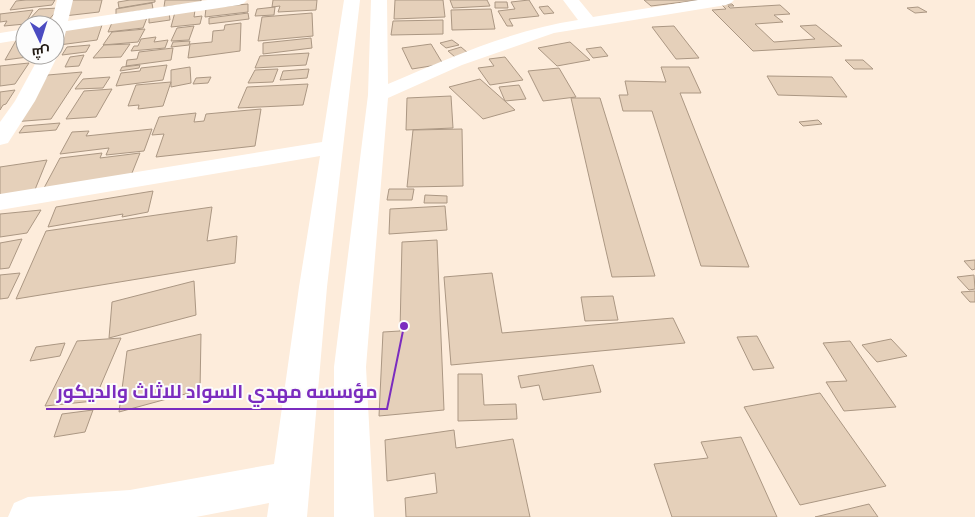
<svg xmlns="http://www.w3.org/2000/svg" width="975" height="517" viewBox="0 0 975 517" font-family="'Playfair Display',Cairo,serif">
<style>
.building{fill:#e5d0ba;stroke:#ab9783}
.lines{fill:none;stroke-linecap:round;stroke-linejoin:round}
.minor{fill:#fff;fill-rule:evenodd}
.leader{fill:none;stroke:#7b2cbf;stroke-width:2}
.callout-dot{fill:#7b2cbf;stroke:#fcfcfc;stroke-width:2}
.callout-label{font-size:19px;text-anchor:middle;font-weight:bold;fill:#7b2cbf;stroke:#fcfcfc;stroke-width:4;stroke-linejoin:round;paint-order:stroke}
</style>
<rect width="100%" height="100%" fill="#fdecdb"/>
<g class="building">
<path d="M26,0H55L52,5L10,10L16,1Z"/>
<path d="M67,0H102L99,12L64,16Z"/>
<path d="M130,0H155V2L119,8L118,2Z"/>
<path d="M165,0H201V3L164,7Z"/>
<path d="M273,0H317L316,10L278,12L280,6L272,7Z"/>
<path d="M395,0H443L445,17L394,19Z"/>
<path d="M450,0H487L490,6L453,8Z"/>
<path d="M529,0L539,16L509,19L513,26H507L498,11L515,9L511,2Z"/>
<path d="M644,0H700L651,6Z"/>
<path d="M495,2H507L508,8H495Z"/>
<path d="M152,3L153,9L116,15V9Z"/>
<path d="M248,4V12L205,17L206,8Z"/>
<path d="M721,4H732L734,6H728L730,8L780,5L790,14L774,15L783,22L755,24L774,42L815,39L800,26L816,25L842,46L753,51L712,10L726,9Z"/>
<path d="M548,6L554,13L544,14L539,7Z"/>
<path d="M275,7L274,15L255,16L257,9Z"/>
<path d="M918,7L927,12L915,13L907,8Z"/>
<path d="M59,8L47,22L25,24L39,9Z"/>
<path d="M491,9L495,29L452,30L451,10Z"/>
<path d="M33,10L25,24L4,26L7,21L0,22V14Z"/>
<path d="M195,10L194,17L202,16L200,24L171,27L175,12Z"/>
<path d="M169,12L170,20L149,23V15Z"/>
<path d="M248,13L249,19L209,24V18Z"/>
<path d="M312,13L313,36L258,41L262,17Z"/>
<path d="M148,15L143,28L108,32L114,18Z"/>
<path d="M443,20V34L391,35L393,21Z"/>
<path d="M241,23L240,51L188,58L190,44L212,42L213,31L224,30L225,25Z"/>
<path d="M102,25L97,40L59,45L66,29Z"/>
<path d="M194,26L189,40L171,41L177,28Z"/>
<path d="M674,26L699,58L676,59L652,27Z"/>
<path d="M145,29L138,42L103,45L112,32Z"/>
<path d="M25,36V55H36L35,56L5,60L18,37Z"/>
<path d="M156,37L154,42L168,40L165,48L131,51L134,46H138L141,39Z"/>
<path d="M311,38L312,48L263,54V43Z"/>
<path d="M452,40L459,45L446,48L440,43Z"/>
<path d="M190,41L189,45L171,47L173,42Z"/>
<path d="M570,42L590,60L557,66L538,48Z"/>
<path d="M130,44L121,57L93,58L104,45Z"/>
<path d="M431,44L443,64L412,69L402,48Z"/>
<path d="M90,45L86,52L62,55L67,47Z"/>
<path d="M461,47L468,53L455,57L448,51Z"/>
<path d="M601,47L608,56L593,58L586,49Z"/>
<path d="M173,48L171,60L126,66L127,60L137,59L139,52Z"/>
<path d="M309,53L306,65L255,68L260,56Z"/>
<path d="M84,55L79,66L65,67L70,57Z"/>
<path d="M505,57L523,80L490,85L478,68L494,66L489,59Z"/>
<path d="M845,60H863L873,69H854Z"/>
<path d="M29,63L15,84L0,86V66Z"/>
<path d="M140,65L139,68L120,71L122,67Z"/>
<path d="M167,65L163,80L116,86L121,73L140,71L141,68Z"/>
<path d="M190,67L191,83L171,87V70Z"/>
<path d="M661,67H689L701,93H680L749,267L701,266L652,111H623L619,95H628L625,81L666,82Z"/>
<path d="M559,68L576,97L543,101L528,71Z"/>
<path d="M278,69L273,82L248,83L255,70Z"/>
<path d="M309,69L307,78L280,80L283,71Z"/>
<path d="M82,72L51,119L12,122L48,75Z"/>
<path d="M767,76L832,77L847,97L778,95Z"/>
<path d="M110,77L103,88L75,89L83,79Z"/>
<path d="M211,77L208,83L193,84L196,78Z"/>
<path d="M480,79L515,110L483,119L449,87Z"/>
<path d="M171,82L163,106L138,109L139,105L128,106L136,85Z"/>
<path d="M308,84L303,105L238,108L247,87Z"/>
<path d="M519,85L526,99L505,101L499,87Z"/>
<path d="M112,89L96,117L66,119L84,91Z"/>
<path d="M15,90L6,104L3,105L0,110V92Z"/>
<path d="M451,96L453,128L406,130L407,98Z"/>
<path d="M571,98H600L655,276L612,277Z"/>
<path d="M261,109L255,146L156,157L164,134L152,135L159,117L196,113L194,122L204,121L206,114Z"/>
<path d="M818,120L822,124L803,126L799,122Z"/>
<path d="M60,123L56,130L19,133L24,126Z"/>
<path d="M152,129L144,151L106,155L109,148L60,154L72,132L89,131L86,136Z"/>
<path d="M462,129L463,186L407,187L413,130Z"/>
<path d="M102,153L100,158L140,153L130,178L44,188L60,158Z"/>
<path d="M47,160L34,192L0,197V167Z"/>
<path d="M389,189H414L412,200H387Z"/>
<path d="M153,191L148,212L122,217L123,214L48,227L56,207Z"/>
<path d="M425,195L447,196V203H424Z"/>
<path d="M445,206L447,230L389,234L390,209Z"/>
<path d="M212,207L207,241L237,236L235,263L16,299L46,231Z"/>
<path d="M41,210L27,233L0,237V214Z"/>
<path d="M22,239L9,268L0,269V243Z"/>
<path d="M437,240L444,410L379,416L383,332L400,331L402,242Z"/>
<path d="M975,260V269L972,270L964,261Z"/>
<path d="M20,273L8,298L0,299V275Z"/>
<path d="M492,273L502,333L673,318L685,343L451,365L444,277Z"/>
<path d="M974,275L975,289L969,290L957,277Z"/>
<path d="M194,281L196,315L109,338L112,302Z"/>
<path d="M975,291V302H970L961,292Z"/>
<path d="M613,296L618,320L585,321L581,297Z"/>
<path d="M201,334L200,390L119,412L127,351Z"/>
<path d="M757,336L774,368L753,370L737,337Z"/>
<path d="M121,338L94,401L45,406L77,341Z"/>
<path d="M891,339L907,356L877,362L862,345Z"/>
<path d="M850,341L896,407L844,411L826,382L847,381L823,343Z"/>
<path d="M65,343L60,356L30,361L36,347Z"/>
<path d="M593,365L601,392L543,400L539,385L521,388L518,376Z"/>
<path d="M458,374H482L484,405L516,404L517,419L458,421Z"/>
<path d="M820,393L886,486L800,505L744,407Z"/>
<path d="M93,410L85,432L54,437L62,414Z"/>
<path d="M454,430L456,448L513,439L530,517H406L405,498L437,493L435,473L387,481L385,440Z"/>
<path d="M741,437L777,517H672L654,464L708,458L701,442Z"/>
<path d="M869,504L878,517H815Z"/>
</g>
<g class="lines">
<g class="minor">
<path d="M57,0H73L68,21L208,0H247L244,3L239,5L66,31L61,48L55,49V25H49L51,24Z"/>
<path d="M344,0H360L327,287L307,517H267L269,503L196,517H8L14,503L28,497L130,490L274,464L299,287L320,156L0,210V194L322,142Z"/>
<path d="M371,0H387L388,84C449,58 512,30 578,20L563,0H579L593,17L698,0H734L731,3L726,5L554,33L462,65L388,98L366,367L374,517H334V367L368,95Z"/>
<path d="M25,29V39L0,43V33Z"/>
<path d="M55,51L58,55L35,101L8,143L0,145V122L15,101L40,55H55Z"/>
</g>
</g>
<path class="leader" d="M404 326L387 409H46"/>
<circle class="callout-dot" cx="404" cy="326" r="5"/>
<g class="callout-label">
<text x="217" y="398">مؤسسه مهدي السواد للاثاث والديكور</text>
</g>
<g transform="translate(40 40) rotate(176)"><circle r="24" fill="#fcfcfc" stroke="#a4a19e"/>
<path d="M0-4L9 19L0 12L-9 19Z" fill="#4b4bc1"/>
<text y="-8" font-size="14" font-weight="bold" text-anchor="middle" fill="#211912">ش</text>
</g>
</svg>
